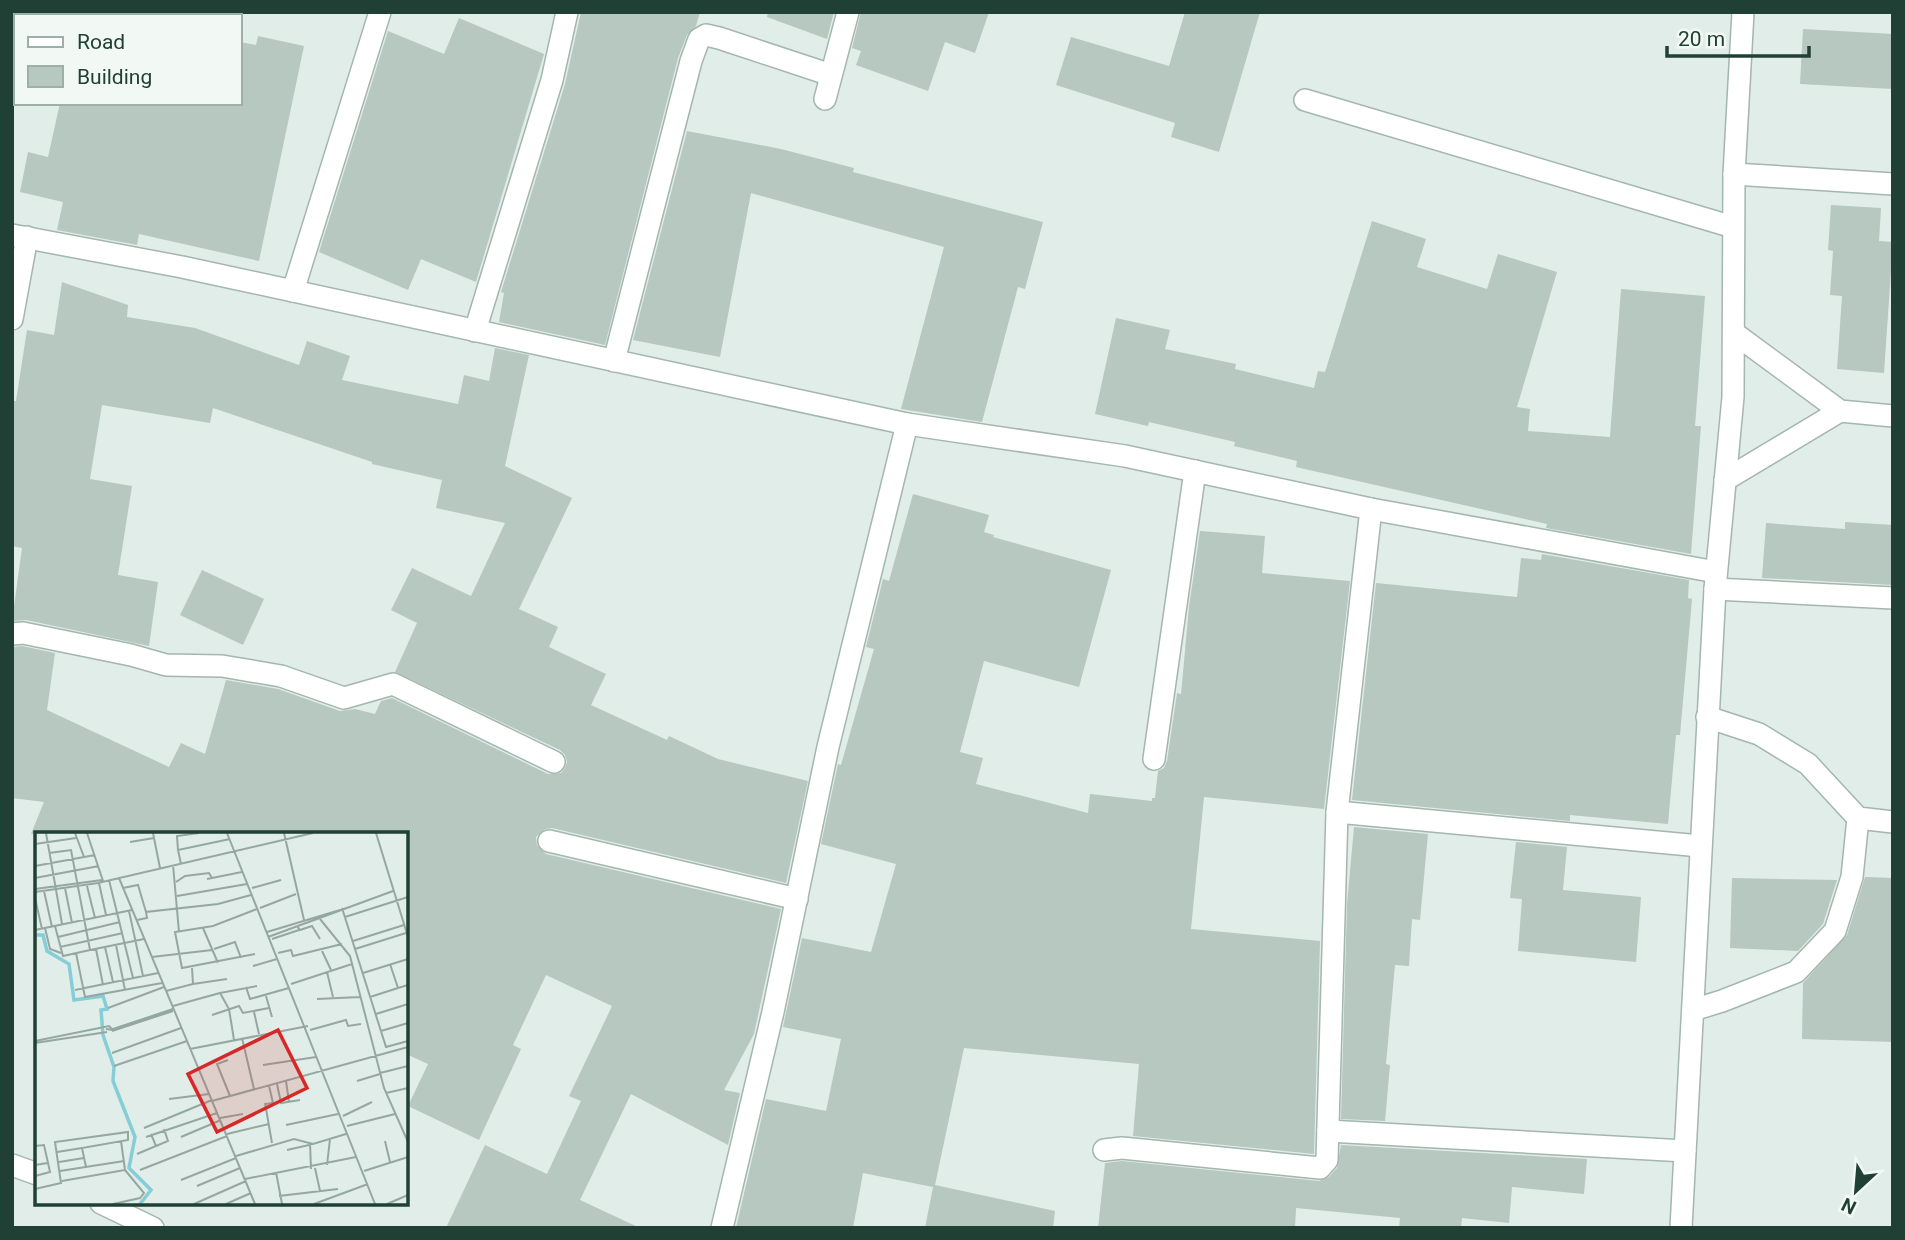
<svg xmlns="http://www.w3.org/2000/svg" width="1905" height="1240" viewBox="0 0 1905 1240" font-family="Roboto,sans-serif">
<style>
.building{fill:#b6c8c0}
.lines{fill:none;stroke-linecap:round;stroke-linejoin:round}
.minor-casing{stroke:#a3b6af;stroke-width:24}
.minor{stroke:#fff;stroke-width:21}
.inset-river{fill:none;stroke:#85cdd7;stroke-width:3.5}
.inset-road{fill:none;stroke:#94a8a1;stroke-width:2}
.view{fill:#d62828;fill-opacity:0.15;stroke:#d62828;stroke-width:3.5}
.inset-edge{fill:none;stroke:#204036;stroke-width:3.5}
</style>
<rect width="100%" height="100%" fill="#e1ede8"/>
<g class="building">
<path d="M581,12H700L696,26L687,35L678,58L605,345L499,322L504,293L501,292L565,84Z"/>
<path d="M768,12H834L827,39L767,17Z"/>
<path d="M861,12H989L975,53L945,42L928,91L856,65L861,51L852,48Z"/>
<path d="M1185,12H1260L1219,152L1171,137L1175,123L1056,85L1071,37L1169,66Z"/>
<path d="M459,18L544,54L476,282L421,259L408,290L319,252L388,31L444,54Z"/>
<path d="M1803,29L1893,34V89L1800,84Z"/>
<path d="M258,36L304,46L259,261L139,234L137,245L57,230L63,202L20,192L28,152L48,157L60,103H240V42L256,45Z"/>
<path d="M687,131L781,149L854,168L853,172L1043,222L1025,289L1018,287L982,422L901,409L944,247L751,193L720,357L633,340Z"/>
<path d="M1831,205L1881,208L1879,241L1893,242L1884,373L1837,369L1842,296L1830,295L1833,251L1828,250Z"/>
<path d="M1372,221L1426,239L1417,267L1487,289L1498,254L1557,272L1517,407L1530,409L1528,431L1610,437L1621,289L1705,296L1695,426H1701L1691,554L1546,528L1547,524L1296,467L1297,461L1234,446L1235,442L1149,422L1148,426L1095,414L1116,318L1170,330L1165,349L1236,364L1235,369L1314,388L1318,371L1325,372Z"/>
<path d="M62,282L128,305L127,317L195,328L299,365L307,341L350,356L342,380L458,404L464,375L489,381L495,348L529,355L505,466L572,498L519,609L558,627L549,647L606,674L591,705L667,740L669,736L718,759L808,781L786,883L552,828L545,829L536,837L537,845L546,854L781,909L754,1034L724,1090L740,1093L728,1145L631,1094L580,1200L640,1228H446L485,1145L547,1174L581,1101L569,1096L612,1006L546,975L513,1045L521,1049L479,1140L408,1106L428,1064L406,1054V834H31L44,802L12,798V647L22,646L55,653L47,710L169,767L181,743L205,754L226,680L278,689L340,711L355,709L375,714L381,701L392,698L548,774L561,773L565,768L567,762L565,755L560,750L395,672L417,623L391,610L412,568L471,596L505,523L436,508L442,480L372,464V462L213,408L210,423L102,405L90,479L132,486L118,575L158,582L149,646L26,620L12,621L22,548L12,546V401H16L27,330L54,335Z"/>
<path d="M913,494L989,515L984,532L994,535L993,537L1111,570L1079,687L984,661L960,752L983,758L976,784L1088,813L1090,794L1152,801V798H1155L1158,771L1164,768L1167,761L1177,693L1181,694L1189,607L1200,531L1265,536L1262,573L1350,581L1324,809L1204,797L1191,929L1320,941L1314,1154L1133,1136L1139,1064L964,1048L935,1185L1055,1211L1053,1228H925L933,1187L863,1173L853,1228H736L766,1099L826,1111L841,1039L783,1027L802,938L871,952L896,864L821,844L838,764L841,765L874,649L866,647L883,579L889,581Z"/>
<path d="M1845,522L1893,525V585L1762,578L1766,523L1845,529Z"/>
<path d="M1542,554L1689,580L1688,598L1692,599L1680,735H1676L1668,824L1570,815V821L1352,800L1376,583L1517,597L1521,558L1541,560Z"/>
<path d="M202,570L264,599L243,645L180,615Z"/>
<path d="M1354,827L1428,834L1420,920L1412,919L1409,966L1395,965L1386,1064L1390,1065L1385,1121L1341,1119L1347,904Z"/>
<path d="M1516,842L1567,847L1563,890L1641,897L1636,962L1518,951L1522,899L1510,898Z"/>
<path d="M1865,877L1893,878V1042L1802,1039L1803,983L1847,935Z"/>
<path d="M1732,878L1837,880L1823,924L1798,951L1730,948Z"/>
<path d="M1341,1145L1587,1159L1584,1194L1512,1187L1509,1223L1462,1218L1461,1228H1399L1400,1218L1296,1208L1295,1228H1098L1105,1163L1122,1161L1319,1181L1329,1177L1337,1168Z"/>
</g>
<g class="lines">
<g class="minor-casing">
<g id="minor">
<path d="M825,99L848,12"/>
<path d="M1305,100L1733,227"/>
<path d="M1734,174L1893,184"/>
<path d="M12,235L182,267L907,424L1125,456L1371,509L1716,572"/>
<path d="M293,291L380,12"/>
<path d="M12,319L27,237"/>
<path d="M475,331L552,80L567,12"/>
<path d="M1734,333L1840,411L1893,416"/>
<path d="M614,361L691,61L699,39L706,35L719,38L831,75"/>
<path d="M1725,480L1840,411"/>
<path d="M1715,589L1893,598"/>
<path d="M12,634L23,633L131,655L166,665L222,666L281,676L344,698L393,684L554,762"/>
<path d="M1707,717L1759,734L1808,764L1858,818L1893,822"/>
<path d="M1154,759L1195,471"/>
<path d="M1337,812L1700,846"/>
<path d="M549,841L797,899"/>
<path d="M1693,1010L1722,1001L1796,972L1835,931L1852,877L1858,818"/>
<path d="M1328,1131L1685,1151"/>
<path d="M1104,1150L1122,1148L1320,1168L1327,1160L1337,812L1371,509"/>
<path d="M12,1165L37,1174"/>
<path d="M101,1203L153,1228"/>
<path d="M722,1228L773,1012L828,747L907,424"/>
<path d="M1681,1228L1715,589L1733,397L1734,174L1743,12"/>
</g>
</g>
<use href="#minor" class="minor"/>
</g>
<g transform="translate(35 832)">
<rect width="373" height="373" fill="#e1ede8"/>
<path class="inset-river" d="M0,103H8L12,119L34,132L39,168L68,164L72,177L66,178L68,203L79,235L78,249L100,305L94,336L116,358L105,372"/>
<path class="inset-road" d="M11,1L27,92M40,1L49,25M52,1L68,49M118,1L125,36M192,1L340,372M249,1L269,88M341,1L373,105M95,10L119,6M0,12L41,6M143,18L142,4L164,1M14,21L36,18L55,118L109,107M146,32L143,18L195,7M138,33L144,100M0,34L60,23M0,46L64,34M84,46L220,372M172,47L207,40M74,48L98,146M141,50L150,44L174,41L177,46M64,51L71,83M52,54L60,86M30,56L37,91M88,56L103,53L111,80M217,56L246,48M0,57L67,48M9,59L17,95M0,60L63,51L278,1M142,64L212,52M0,66L7,97M225,76L261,62M307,76L351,215L373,209M94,79L108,144M310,85L373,65M285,87L315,124L349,256L373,310M102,88L112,86L111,80L183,72L216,63M20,94L28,124L55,118M262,94L265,98L277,94L285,107M10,96L15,117L26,121M168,96L183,131M0,98L97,78M232,100L315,75M23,105L85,90M233,105L358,59M237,107L264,98M318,109L369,93M81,113L90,158M25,115L88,101M70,115L78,150M61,117L68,153M179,117L200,110L206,126M320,117L371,101M287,119L296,138M41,121L50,165L127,151M243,121L256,118L258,124L307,112M220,122L147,136L140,100L178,94L222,77M117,125L177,118M355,132L363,156L373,153M218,134L242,127M292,140L298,165M328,141L373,127M158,152L192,147M256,152L317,132M211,155L215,167L254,156M40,158L123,141M131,159L158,152L157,136M185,161L222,154M231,164L237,185M335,165L363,156M282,167L325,165M138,174L185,161L194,177L199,208M73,176L129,155M219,180L224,202M341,182L373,172M177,183L204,174L208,181L234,176M78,197L138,177M275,198L311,188L313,194L326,192M77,199L138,179M346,199L373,191M207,206L219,257M0,209L74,194L78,198L71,197M0,211L72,200M155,217L273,194M77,221L146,196M193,228L182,232L195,264M228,233L281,225M79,234L152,209M345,241L373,234M251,249L254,270M322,249L345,242M242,252L246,271L265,268M351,261L373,256M134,267L174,262M177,269L373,215M230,271L237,311M231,272L238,271L234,254M308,284L337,270M185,286L208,282M251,293L303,282M312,294L360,282M109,296L177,268M192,302L234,292M111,305L182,281M146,305L186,288M350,309L355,330M275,311L276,337M0,314L9,313L13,331M121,314L133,309L129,297M252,318L274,313M22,320L47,316M102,322L121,314L116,302M201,324L259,307L278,312L311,302M24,330L49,326M0,333L13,331L15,340L0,344M292,333L295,307M280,336L285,359M105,338L192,304M25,339L89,329M329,339L373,325M241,340L247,372M210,347L321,325M146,348L201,326M27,349L90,338L86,309M162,354L205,336M0,357L26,351L20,310L93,300V308L47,316L51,335M244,364L303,357M78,372L105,366L109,361L90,338M159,372L211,349M191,372L216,361M279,372L333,352M352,372L373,363"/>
<path class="view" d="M243,198L272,256L182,300L153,242Z"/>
<rect width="373" height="373" class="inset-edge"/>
</g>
<rect width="1905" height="1240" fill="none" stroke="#204036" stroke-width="28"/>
<rect x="14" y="14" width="228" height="91" fill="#f2f9f5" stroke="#9eafa9" stroke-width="2"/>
<rect x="28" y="37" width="35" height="10" fill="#ffffff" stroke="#9eafa9" stroke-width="2"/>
<text x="77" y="49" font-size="21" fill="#204036">Road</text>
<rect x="28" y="66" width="35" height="21" fill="#b6c8c0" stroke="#9eafa9" stroke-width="2"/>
<text x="77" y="84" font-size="21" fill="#204036">Building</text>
<g transform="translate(1856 1191) rotate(206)" stroke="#f2f9f5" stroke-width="5" paint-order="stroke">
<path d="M0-5L12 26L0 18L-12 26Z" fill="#204036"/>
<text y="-10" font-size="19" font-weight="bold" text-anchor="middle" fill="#204036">N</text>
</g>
<path d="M1667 46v10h142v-10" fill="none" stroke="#204036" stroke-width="3.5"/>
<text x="1678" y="46" font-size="21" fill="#204036" stroke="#f2f9f5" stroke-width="5" paint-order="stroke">20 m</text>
</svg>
